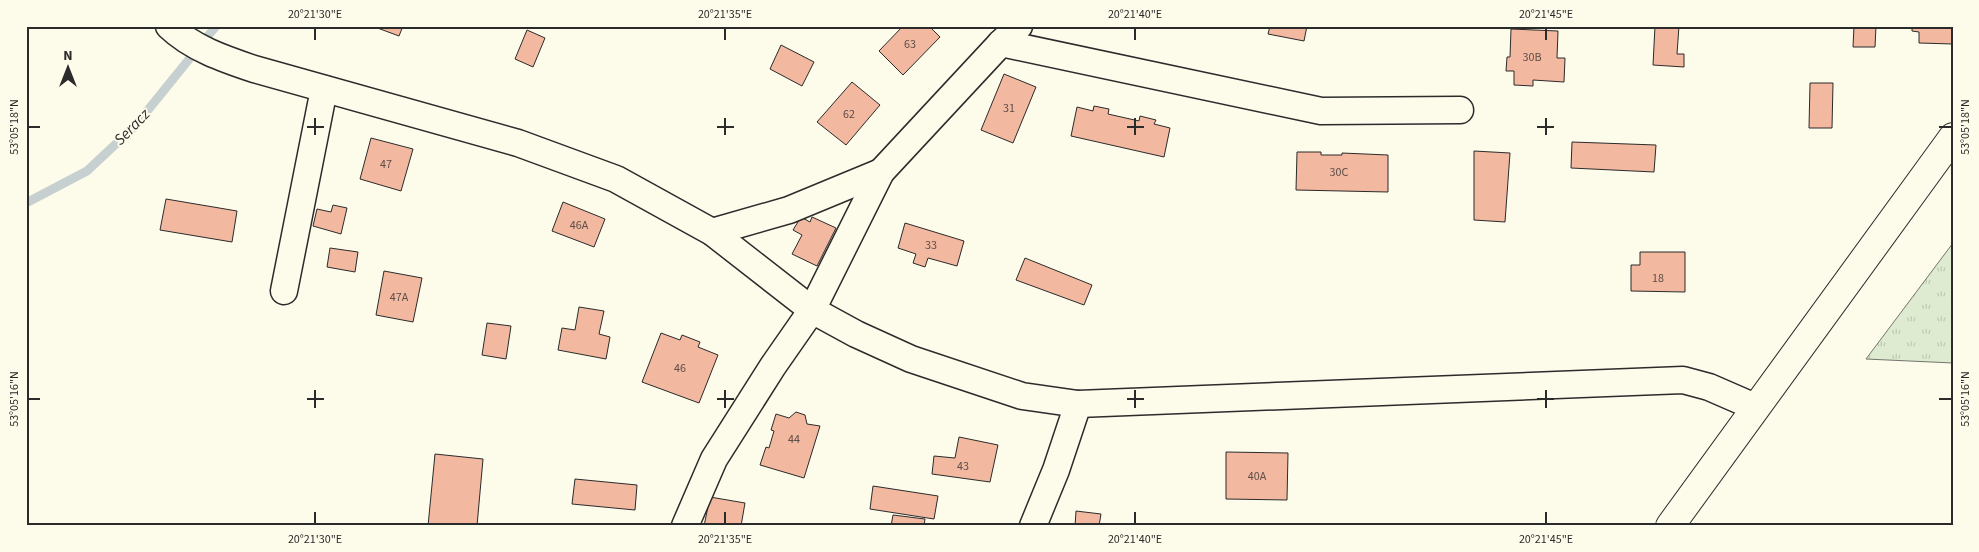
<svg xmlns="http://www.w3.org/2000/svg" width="1979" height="552" viewBox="0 0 1979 552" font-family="'Source Sans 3',sans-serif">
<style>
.grass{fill:url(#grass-tufts);stroke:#74746e}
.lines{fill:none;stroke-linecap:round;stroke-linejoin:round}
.stream{stroke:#c7d0d0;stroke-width:9}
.building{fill:#f2b8a0;stroke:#2b2b2b}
.street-casing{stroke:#2b2b2b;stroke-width:29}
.secondary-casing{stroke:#2b2b2b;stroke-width:30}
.street{stroke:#fdfbea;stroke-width:26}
.secondary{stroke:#fdfbea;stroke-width:28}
.ticks{fill:none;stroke:#2b2b2b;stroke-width:2}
.labels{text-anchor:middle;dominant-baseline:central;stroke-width:4;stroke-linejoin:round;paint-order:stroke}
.number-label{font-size:12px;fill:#5d4e48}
.water-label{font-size:16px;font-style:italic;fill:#2b2b2b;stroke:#fdfbea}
.neatline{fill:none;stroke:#2b2b2b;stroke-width:2}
.ticks-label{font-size:12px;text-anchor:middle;fill:#2b2b2b}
</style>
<defs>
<pattern id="grass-tufts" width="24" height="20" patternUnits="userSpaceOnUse" patternTransform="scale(1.25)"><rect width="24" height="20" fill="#deebd1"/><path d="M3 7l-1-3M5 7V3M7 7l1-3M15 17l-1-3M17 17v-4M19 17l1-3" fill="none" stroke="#bfcab4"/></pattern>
</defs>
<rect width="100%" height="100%" fill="#fdfbea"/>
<path class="grass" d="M1953,243V363L1866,359Z"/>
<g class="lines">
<path class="stream" d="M26,203L87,171L135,126L216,26"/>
</g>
<g class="building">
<path d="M372,26H403L399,36Z"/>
<path d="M903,26H929L940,37L903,75L879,51Z"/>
<path d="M1270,26H1307L1304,41L1268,34Z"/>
<path d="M1655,26H1679L1677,54H1684V67L1653,65Z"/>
<path d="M1854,26H1876L1875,47H1853Z"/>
<path d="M1912,26H1953V44L1919,43V32L1912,31Z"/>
<path d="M1511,29L1558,31L1557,58H1565L1564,82L1533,80V86L1514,85V71H1506L1507,57H1510Z"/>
<path d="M527,30L545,38L533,67L515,59Z"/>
<path d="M781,45L814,62L802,86L770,69Z"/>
<path d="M1004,74L1036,87L1013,143L981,130Z"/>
<path d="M852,82L880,105L846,145L817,122Z"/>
<path d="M1810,83H1833L1832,128H1809Z"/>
<path d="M1094,106L1109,109L1108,114L1139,121L1140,116L1156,120L1154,124L1170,128L1164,157L1071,136L1077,107L1093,111Z"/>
<path d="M371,138L413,149L401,191L360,179Z"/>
<path d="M1572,142L1656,145L1654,172L1571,168Z"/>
<path d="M1474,151L1510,153L1505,222L1474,220Z"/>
<path d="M1297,152H1321V155H1342V153L1388,155V192L1296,190Z"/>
<path d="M166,199L237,211L232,242L160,230Z"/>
<path d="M563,202L605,219L594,247L552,231Z"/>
<path d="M333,205L347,208L341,234L313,226L317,209L331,212Z"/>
<path d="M801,217L810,222L812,217L836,228L817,266L792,254L802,235L793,230Z"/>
<path d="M905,223L964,241L957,266L928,258L925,267L913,263L916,254L898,248Z"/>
<path d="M330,248L358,252L355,272L327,267Z"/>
<path d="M1640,252H1685V292L1631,291V265H1640Z"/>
<path d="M1025,258L1092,285L1084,305L1016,280Z"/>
<path d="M384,271L422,278L413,322L376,315Z"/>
<path d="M579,307L604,311L599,334L610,337L606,359L558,350L562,328L575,330Z"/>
<path d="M487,323L511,326L506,359L482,355Z"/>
<path d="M661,333L680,340L682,335L700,342L698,347L718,355L699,403L642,382Z"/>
<path d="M796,412L805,415L807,424L820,426L804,478L760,465L766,447L769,448L774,431L771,430L776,414L789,418Z"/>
<path d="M959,437L998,445L990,482L932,474L934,456L955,458Z"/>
<path d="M1226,452L1288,453L1287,500L1226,499Z"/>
<path d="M435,454L483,459L477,526H428Z"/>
<path d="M575,479L637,485L635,510L572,504Z"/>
<path d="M873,486L938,496L934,519L870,509Z"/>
<path d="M710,497L745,503L741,526H704Z"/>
<path d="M1076,511L1101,514L1099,526H1075Z"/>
<path d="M893,515L925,519L924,526H891Z"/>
</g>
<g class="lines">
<g class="street-casing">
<g id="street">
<path d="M169,26C192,48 224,59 254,69L518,143L616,179L712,232L812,310L856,334L911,359L1022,396L1078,404L1683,380L1709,387L1755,407"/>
<path d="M1001,43L1321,111L1460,110"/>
<path d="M712,232L789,210L881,172"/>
<path d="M284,291L324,89"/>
<path d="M685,526L714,459L773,366L812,310L881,172L1001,43L1019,26"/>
<path d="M1033,526L1056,470L1078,404"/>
</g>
</g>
<g class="secondary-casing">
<path id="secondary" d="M1670,526L1953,137"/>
</g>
<use href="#street" class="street"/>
<use href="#secondary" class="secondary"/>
</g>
<path class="ticks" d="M315,28V40M725,28V40M1135,28V40M1546,28V40M315,118V135M725,118V135M1135,118V135M1546,118V135M28,127H40M307,127H324M717,127H734M1127,127H1144M1537,127H1554M1939,127H1952M315,390V408M725,390V408M1135,390V408M1546,390V408M28,399H40M307,399H324M717,399H734M1127,399H1144M1537,399H1554M1939,399H1952M315,512V524M725,512V524M1135,512V524M1546,512V524"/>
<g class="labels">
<g class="number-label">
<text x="910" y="44">63</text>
<text x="1532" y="57">30B</text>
<text x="1009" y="108">31</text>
<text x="849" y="114">62</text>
<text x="386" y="164">47</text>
<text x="1339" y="172">30C</text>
<text x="579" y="225">46A</text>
<text x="931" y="245">33</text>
<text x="1658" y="278">18</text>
<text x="399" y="297">47A</text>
<text x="680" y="368">46</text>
<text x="794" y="439">44</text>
<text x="963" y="466">43</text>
<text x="1257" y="476">40A</text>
</g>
<g class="water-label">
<text transform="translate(132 127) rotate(-46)">Seracz</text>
</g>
</g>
<rect width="1979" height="552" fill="none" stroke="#fdfbea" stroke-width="55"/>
<g transform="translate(68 68)" stroke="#fdfbea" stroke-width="4" paint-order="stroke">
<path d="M0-4L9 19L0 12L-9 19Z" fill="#2b2b2b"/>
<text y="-8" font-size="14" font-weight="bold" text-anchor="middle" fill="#2b2b2b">N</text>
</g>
<rect x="28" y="28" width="1924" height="496" class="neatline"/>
<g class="ticks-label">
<text x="315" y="18">20°21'30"E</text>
<text x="725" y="18">20°21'35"E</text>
<text x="1135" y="18">20°21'40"E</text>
<text x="1546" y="18">20°21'45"E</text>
<text transform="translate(14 127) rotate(-90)" y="4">53°05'18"N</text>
<text transform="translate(1965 127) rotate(-90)" y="4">53°05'18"N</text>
<text transform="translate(14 399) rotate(-90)" y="4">53°05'16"N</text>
<text transform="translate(1965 399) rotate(-90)" y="4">53°05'16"N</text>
<text x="315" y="543">20°21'30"E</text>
<text x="725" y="543">20°21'35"E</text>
<text x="1135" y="543">20°21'40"E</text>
<text x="1546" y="543">20°21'45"E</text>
</g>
</svg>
